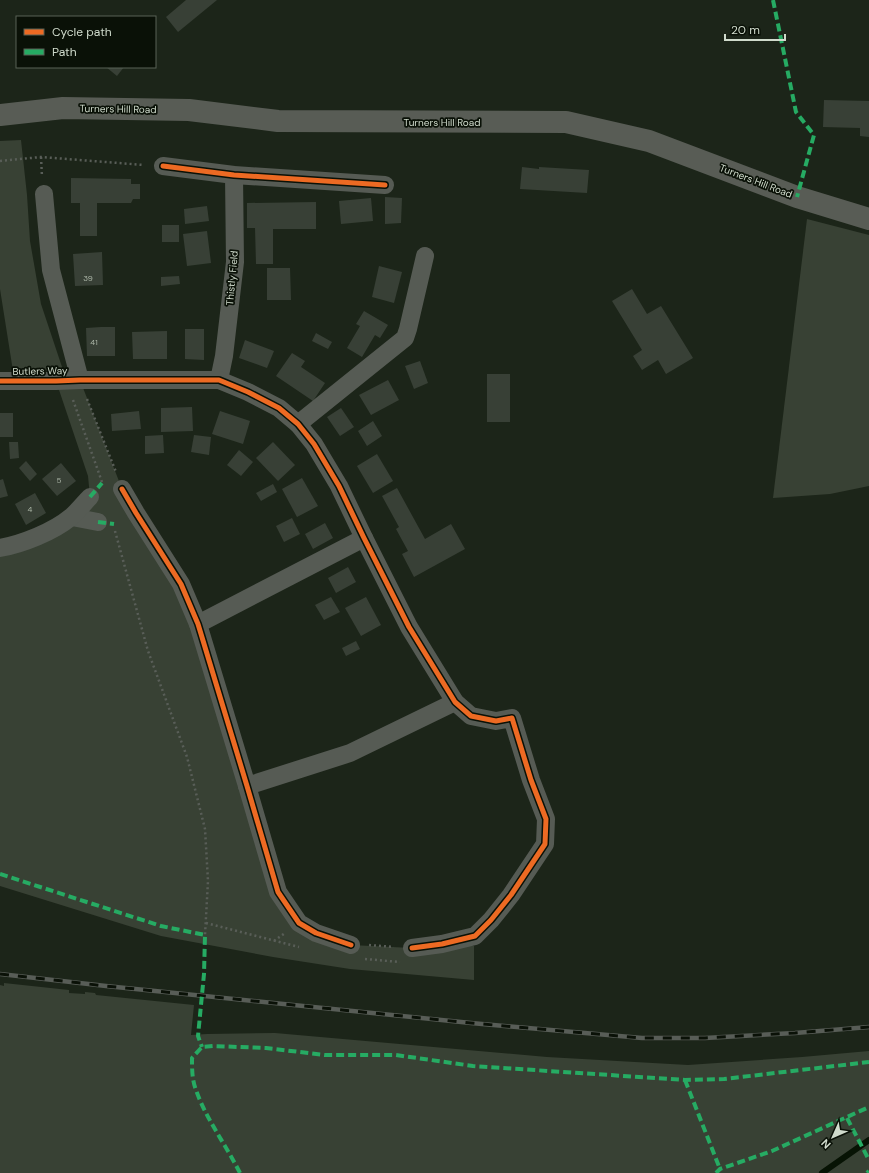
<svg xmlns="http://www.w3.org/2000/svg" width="869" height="1173" viewBox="0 0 869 1173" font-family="'DM Sans',sans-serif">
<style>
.green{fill:#384134}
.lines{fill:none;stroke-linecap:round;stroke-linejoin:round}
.stream{stroke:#071304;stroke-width:6}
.building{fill:#384036}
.path{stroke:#595e58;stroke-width:2.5;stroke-dasharray:2 3;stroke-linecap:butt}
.minor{stroke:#565b54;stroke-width:18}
.secondary{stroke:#585c55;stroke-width:22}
.rail-casing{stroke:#585d57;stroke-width:4.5}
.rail{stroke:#0a1107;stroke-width:3;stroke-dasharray:9;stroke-linecap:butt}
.quiet{stroke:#26ab63;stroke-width:4;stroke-dasharray:8 4;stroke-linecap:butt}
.cycleway-casing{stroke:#0a1107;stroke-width:8}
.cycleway{stroke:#ed6a23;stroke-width:5}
.labels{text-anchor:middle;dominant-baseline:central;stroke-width:3.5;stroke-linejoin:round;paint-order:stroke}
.number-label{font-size:8px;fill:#aab4a6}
.street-label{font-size:10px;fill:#d0dbcc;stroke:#0a1107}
</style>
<rect width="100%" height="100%" fill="#1c2519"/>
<g class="green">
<path d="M21,140L27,195L30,241L41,304L63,370L13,371L0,289V141Z"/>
<path d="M807,219L869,235V486L830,494L773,498Z"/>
<path d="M80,380L122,489L181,584L247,786L299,923L351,945L412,948L442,944L474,946V980L350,969L273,957L161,936L0,886V548L34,537L90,497L88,476L56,381Z"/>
<path d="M4,983L69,990V993L85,994V992L95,993L96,995L194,1005L191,1035L207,1034L275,1033L547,1057L688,1065L802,1057L869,1051V1173H0V985L4,986Z"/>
</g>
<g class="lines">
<path class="stream" d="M822,1173L869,1140"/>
</g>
<g class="building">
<path d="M186,0H217L178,32L166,17Z"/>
<path d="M106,67H124L117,76Z"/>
<path d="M824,100L869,101V137L860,136V128L823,127Z"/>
<path d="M522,167L539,169V167L589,170L587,193L520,189Z"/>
<path d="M71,178L131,179V184H140V199H133L131,203H97V236H80V203H71Z"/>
<path d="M385,197L402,198L401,223L385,224Z"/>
<path d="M371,198L373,221L341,224L339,201Z"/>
<path d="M316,202V229H273V264H256L255,228H247V203Z"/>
<path d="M207,206L209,221L185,224L184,209Z"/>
<rect x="162" y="225" width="17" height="17"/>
<path d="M207,231L211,263L187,266L183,234Z"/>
<path d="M102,252L103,285L75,286L73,254Z"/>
<path d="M379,266L402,272L394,303L372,297Z"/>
<path d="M267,268H290L291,300H267Z"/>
<path d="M179,276L180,284L161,286V277Z"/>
<path d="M632,289L647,314L661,306L693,358L666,374L658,360L642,370L633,356L642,350L612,301Z"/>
<path d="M364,311L388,325L380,338L375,335L362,357L347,348L360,326L356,324Z"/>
<path d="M101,327H115V356H87L86,328Z"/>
<path d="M185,329H204V360L185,359Z"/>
<path d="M167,331V359H133L132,332Z"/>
<path d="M316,333L332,342L328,349L312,341Z"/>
<path d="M245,340L274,351L267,368L239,358Z"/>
<path d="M292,353L305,361L301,367L325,383L313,401L276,376Z"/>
<path d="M420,361L428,383L414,389L405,366Z"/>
<rect x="487" y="374" width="23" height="48"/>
<path d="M388,380L399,400L371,415L359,395Z"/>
<path d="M192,407L193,431L161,432V408Z"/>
<path d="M341,408L354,427L340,436L327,417Z"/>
<path d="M139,411L141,429L112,431L111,414Z"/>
<path d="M220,411L250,421L243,444L212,434Z"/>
<rect x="0" y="413" width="13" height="24"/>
<path d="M373,421L382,436L367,446L358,431Z"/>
<path d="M163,435L164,453L145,454V436Z"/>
<path d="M194,435L211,437L209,455L191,452Z"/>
<path d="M9,442H18L19,458L10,459Z"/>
<path d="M273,442L295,465L278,481L256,458Z"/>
<path d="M239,450L253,462L241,476L227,465Z"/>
<path d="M377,454L393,481L373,493L357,466Z"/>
<path d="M26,461L37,474L30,481L19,468Z"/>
<path d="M61,463L76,481L57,496L42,479Z"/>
<path d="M302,478L318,506L297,517L282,489Z"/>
<path d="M3,479L8,496L0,498V480Z"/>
<path d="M273,484L277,492L261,501L256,493Z"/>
<path d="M397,488L425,539L451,524L465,549L414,577L402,554L408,551L396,529L399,527L382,496Z"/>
<path d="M35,493L46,513L26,525L15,504Z"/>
<path d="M292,518L300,534L284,542L276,526Z"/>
<path d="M325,523L333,538L313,549L305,534Z"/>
<path d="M348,567L356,582L336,593L328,578Z"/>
<path d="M331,597L340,612L324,620L315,605Z"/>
<path d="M366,597L381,625L361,636L345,608Z"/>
<path d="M356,641L360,649L346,656L342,648Z"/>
</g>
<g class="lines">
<g class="path">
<path d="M41,157L42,177"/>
<path d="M0,161L41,157L144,165"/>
<path d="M87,399L116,472"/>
<path d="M73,400L102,482"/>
<path d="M115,531L148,651L187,757L205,829L208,881L205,935"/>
<path d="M206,923L299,947"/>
<path d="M274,941L285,933"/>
<path d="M369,945L394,947"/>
<path d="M365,959L400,962"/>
</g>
<g class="minor">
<path d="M163,166L234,175L385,185"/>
<path d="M44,194L51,270L80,380"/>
<path d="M219,380L224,356L235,262L234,175"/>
<path d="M0,381H56L80,380H219L248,392L279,408L298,424L314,444L339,486L364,538L409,627L455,702L471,716L496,721L512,718L531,780L546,819L545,844L511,895L491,920L475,936L442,944L412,948"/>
<path d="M298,424L405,338L408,329L425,256"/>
<path d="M122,489L136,513L181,584L198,624L247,786L278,892L299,923L316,933L351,945"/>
<path d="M72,517L98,522"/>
<path d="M0,548C22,544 53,532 71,517C78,511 84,503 90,497"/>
<path d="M198,624L364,538"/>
<path d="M247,786L350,753L455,702"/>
</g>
<path class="secondary" d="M0,115L63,108L189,110L278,121L566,122L649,141L797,197L869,219"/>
<g class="rail-casing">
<path id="rail" d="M0,974L106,986L471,1023L642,1038H705L795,1033L869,1027"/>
</g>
<use href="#rail" class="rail"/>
<g class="quiet">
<path d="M773,0L796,112L814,135L797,197"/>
<path d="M90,497L102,483"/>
<path d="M98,522L114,524"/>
<path d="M0,874L161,926L205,935L204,974L198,1036L202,1047"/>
<path d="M685,1080L720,1169"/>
<path d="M847,1118L869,1160"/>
<path d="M240,1173C226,1145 206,1119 196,1090C192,1080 192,1069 192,1058L202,1047L213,1046L266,1048L325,1055H396L473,1066L685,1080L724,1079L869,1062"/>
<path d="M716,1173L720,1169L772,1151L869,1107"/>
<path d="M867,1173L869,1171"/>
</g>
<g class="cycleway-casing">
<g id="cycleway">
<path d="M163,166L234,175L385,185"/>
<path d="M0,381H56L80,380H219L248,392L279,408L298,424L314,444L339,486L364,538L409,627L455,702L471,716L496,721L512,718L531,780L546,819L545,844L511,895L491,920L475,936L442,944L412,948"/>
<path d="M122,489L136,513L181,584L198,624L247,786L278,892L299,923L316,933L351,945"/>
</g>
</g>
<use href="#cycleway" class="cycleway"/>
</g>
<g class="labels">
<g class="number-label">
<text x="88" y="278">39</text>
<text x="94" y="342">41</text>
<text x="59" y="480">5</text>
<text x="30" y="509">4</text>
</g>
<g class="street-label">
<text transform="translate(118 109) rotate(1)">Turners Hill Road</text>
<text x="442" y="122">Turners Hill Road</text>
<text transform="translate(756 181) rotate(21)">Turners Hill Road</text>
<text transform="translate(232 278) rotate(-85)">Thistly Field</text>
<text transform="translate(40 371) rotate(-1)">Butlers Way</text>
</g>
</g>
<rect x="16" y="16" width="140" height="52" fill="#0a1107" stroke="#596256"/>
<rect x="24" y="29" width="20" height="6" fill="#ed6a23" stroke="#596256"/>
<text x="52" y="36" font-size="12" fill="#d0dbcc">Cycle path</text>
<rect x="24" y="49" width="20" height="6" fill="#26ab63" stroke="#596256"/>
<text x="52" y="56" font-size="12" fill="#d0dbcc">Path</text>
<g transform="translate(833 1137) rotate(225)" stroke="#0a1107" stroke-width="3" paint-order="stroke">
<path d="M0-3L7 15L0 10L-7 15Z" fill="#d0dbcc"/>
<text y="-6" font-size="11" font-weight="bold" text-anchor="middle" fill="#d0dbcc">N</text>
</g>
<path d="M725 34v6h60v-6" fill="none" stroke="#d0dbcc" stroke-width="2"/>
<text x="731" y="34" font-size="12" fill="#d0dbcc" stroke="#0a1107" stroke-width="3" paint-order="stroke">20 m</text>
</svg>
